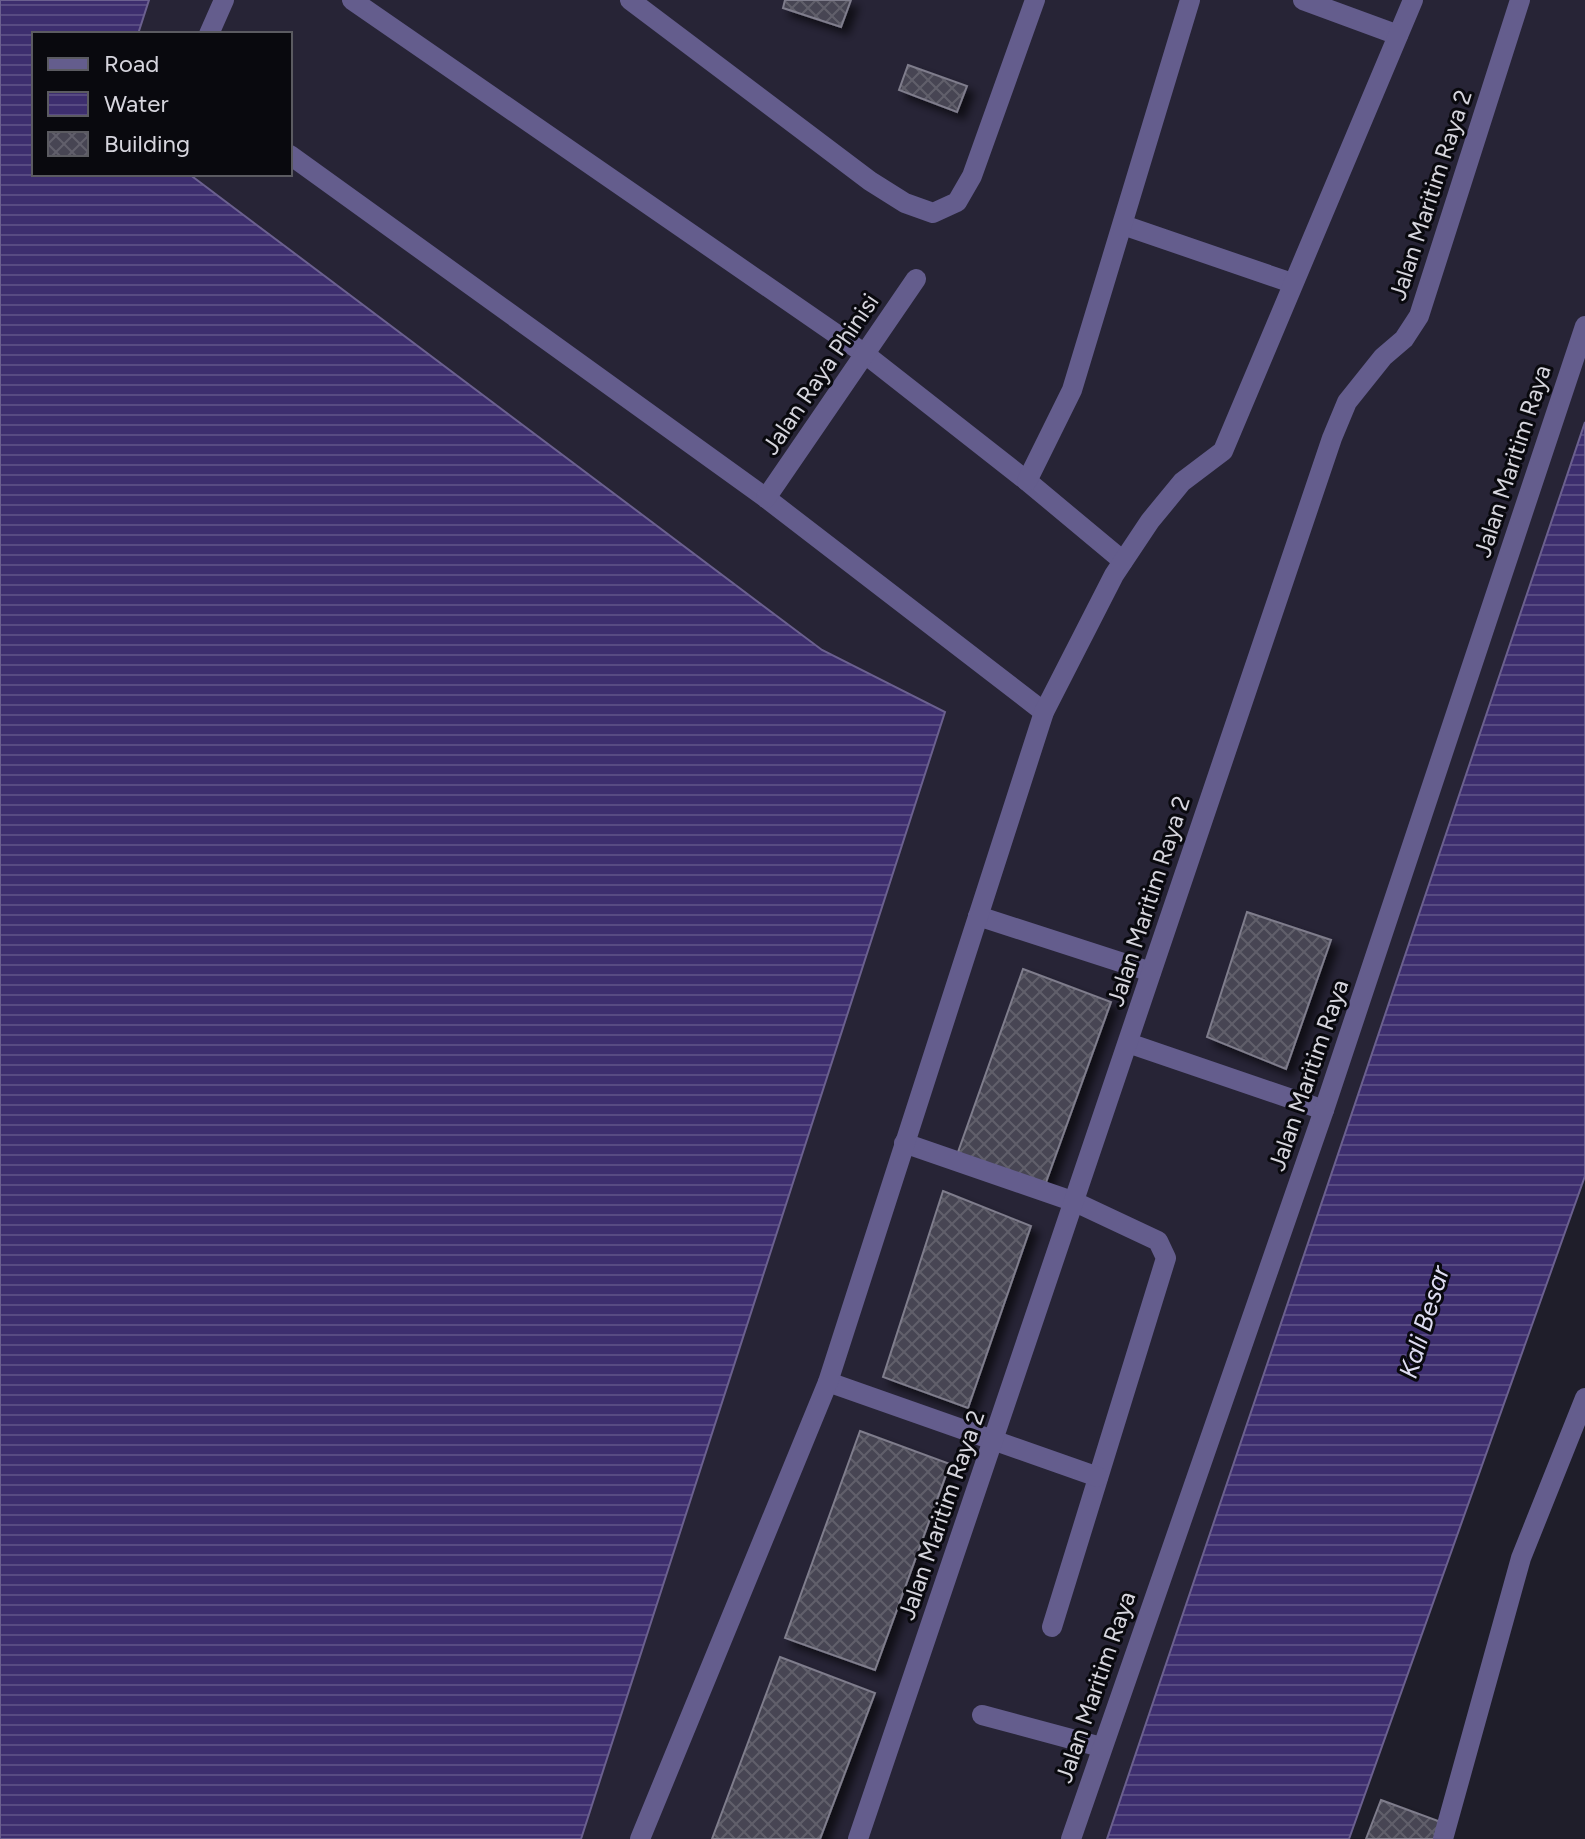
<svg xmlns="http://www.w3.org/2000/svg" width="1585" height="1839" viewBox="0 0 1585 1839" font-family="Figtree,sans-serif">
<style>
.built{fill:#272436}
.water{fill:url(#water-rules);stroke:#6b608f;stroke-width:2}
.building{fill:url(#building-cross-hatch);stroke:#7f7d8c;stroke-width:2;filter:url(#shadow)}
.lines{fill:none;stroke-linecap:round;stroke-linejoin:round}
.minor{stroke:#645d8d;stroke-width:20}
.labels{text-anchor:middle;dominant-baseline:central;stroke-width:6;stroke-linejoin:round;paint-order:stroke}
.street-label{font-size:24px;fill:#d6d5dd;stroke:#09090e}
.water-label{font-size:26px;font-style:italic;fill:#dedcf1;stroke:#09090e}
</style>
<defs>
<pattern id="water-rules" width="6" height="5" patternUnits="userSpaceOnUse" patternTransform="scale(2)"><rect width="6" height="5" fill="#3d2e6e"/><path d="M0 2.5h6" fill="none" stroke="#584b82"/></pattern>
<pattern id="building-cross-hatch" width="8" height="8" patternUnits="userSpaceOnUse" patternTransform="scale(2)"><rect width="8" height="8" fill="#474553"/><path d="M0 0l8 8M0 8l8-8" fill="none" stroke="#615f6b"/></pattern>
<filter id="shadow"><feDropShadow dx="7" dy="7" stdDeviation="4" flood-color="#0009"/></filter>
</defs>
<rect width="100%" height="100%" fill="#1f1e2a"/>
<path class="built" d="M149,0H1585V422L1107,1839H581L945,712L822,650L189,174H290V34H138Z"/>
<g class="water">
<path d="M0,0H149L138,34H34V174H189L822,650L945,712L581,1839H0Z"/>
<path d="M1585,422V1176L1349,1839H1107Z"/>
</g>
<g class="building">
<path d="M785,0H851L841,27L783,8Z"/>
<path d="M908,65L967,86L957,112L899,90Z"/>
<path d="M1247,912L1331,940L1286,1069L1207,1037Z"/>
<path d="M1023,969L1111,1002L1045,1185L957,1155Z"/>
<path d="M943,1191L1031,1226L968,1408L883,1377Z"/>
<path d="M860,1431L950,1464L875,1670L785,1638Z"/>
<path d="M780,1657L875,1693L820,1839H712Z"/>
<path d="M1381,1800L1441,1822L1434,1839H1366Z"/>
</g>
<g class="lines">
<g class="minor">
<path d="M352,0L865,354L1027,481L1123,561"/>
<path d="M630,0L870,181L905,203L933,213L957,202L972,176L1035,0"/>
<path d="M1303,0L1398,35"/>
<path d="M209,34L224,0"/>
<path d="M290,155L766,498L1044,712"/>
<path d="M1123,225L1292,283"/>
<path d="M1027,481L1072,390L1190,0"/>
<path d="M766,498L916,279"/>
<path d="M978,916L1151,972"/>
<path d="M1128,1043L1324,1110"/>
<path d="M904,1143L1075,1202L1158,1241L1166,1258L1052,1627"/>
<path d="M828,1382L1098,1477"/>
<path d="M982,1715L1101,1747"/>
<path d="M640,1839L828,1382L1044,712L1114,575L1150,521L1182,482L1223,451L1413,0"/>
<path d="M858,1839L1332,438L1347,402L1383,357L1404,339L1419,316L1520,0"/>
<path d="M1071,1839L1324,1110L1585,326"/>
<path d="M1443,1839L1521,1558L1585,1398"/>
</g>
</g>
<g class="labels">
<g class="street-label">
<text transform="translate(1430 195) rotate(-72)">Jalan Maritim Raya 2</text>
<text transform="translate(820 374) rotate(-56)">Jalan Raya Phinisi</text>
<text transform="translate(1512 461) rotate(-72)">Jalan Maritim Raya</text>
<text transform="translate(1148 901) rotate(-72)">Jalan Maritim Raya 2</text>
<text transform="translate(1308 1075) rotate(-71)">Jalan Maritim Raya</text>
<text transform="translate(941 1515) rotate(-71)">Jalan Maritim Raya 2</text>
<text transform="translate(1095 1687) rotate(-71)">Jalan Maritim Raya</text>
</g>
<g class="water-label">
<text transform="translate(1424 1322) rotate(-73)">Kali Besar</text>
</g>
</g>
<rect x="32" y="32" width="260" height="144" fill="#09090e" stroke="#5b5b61" stroke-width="2"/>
<rect x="48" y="58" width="40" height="12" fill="#645d8d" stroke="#5b5b61" stroke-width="2"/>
<text x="104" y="72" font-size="24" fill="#d6d5dd">Road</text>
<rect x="48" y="92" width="40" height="24" fill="url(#water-rules)" stroke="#5b5b61" stroke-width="2"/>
<text x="104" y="112" font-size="24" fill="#d6d5dd">Water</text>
<rect x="48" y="132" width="40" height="24" fill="url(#building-cross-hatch)" stroke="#5b5b61" stroke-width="2"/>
<text x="104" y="152" font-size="24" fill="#d6d5dd">Building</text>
</svg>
